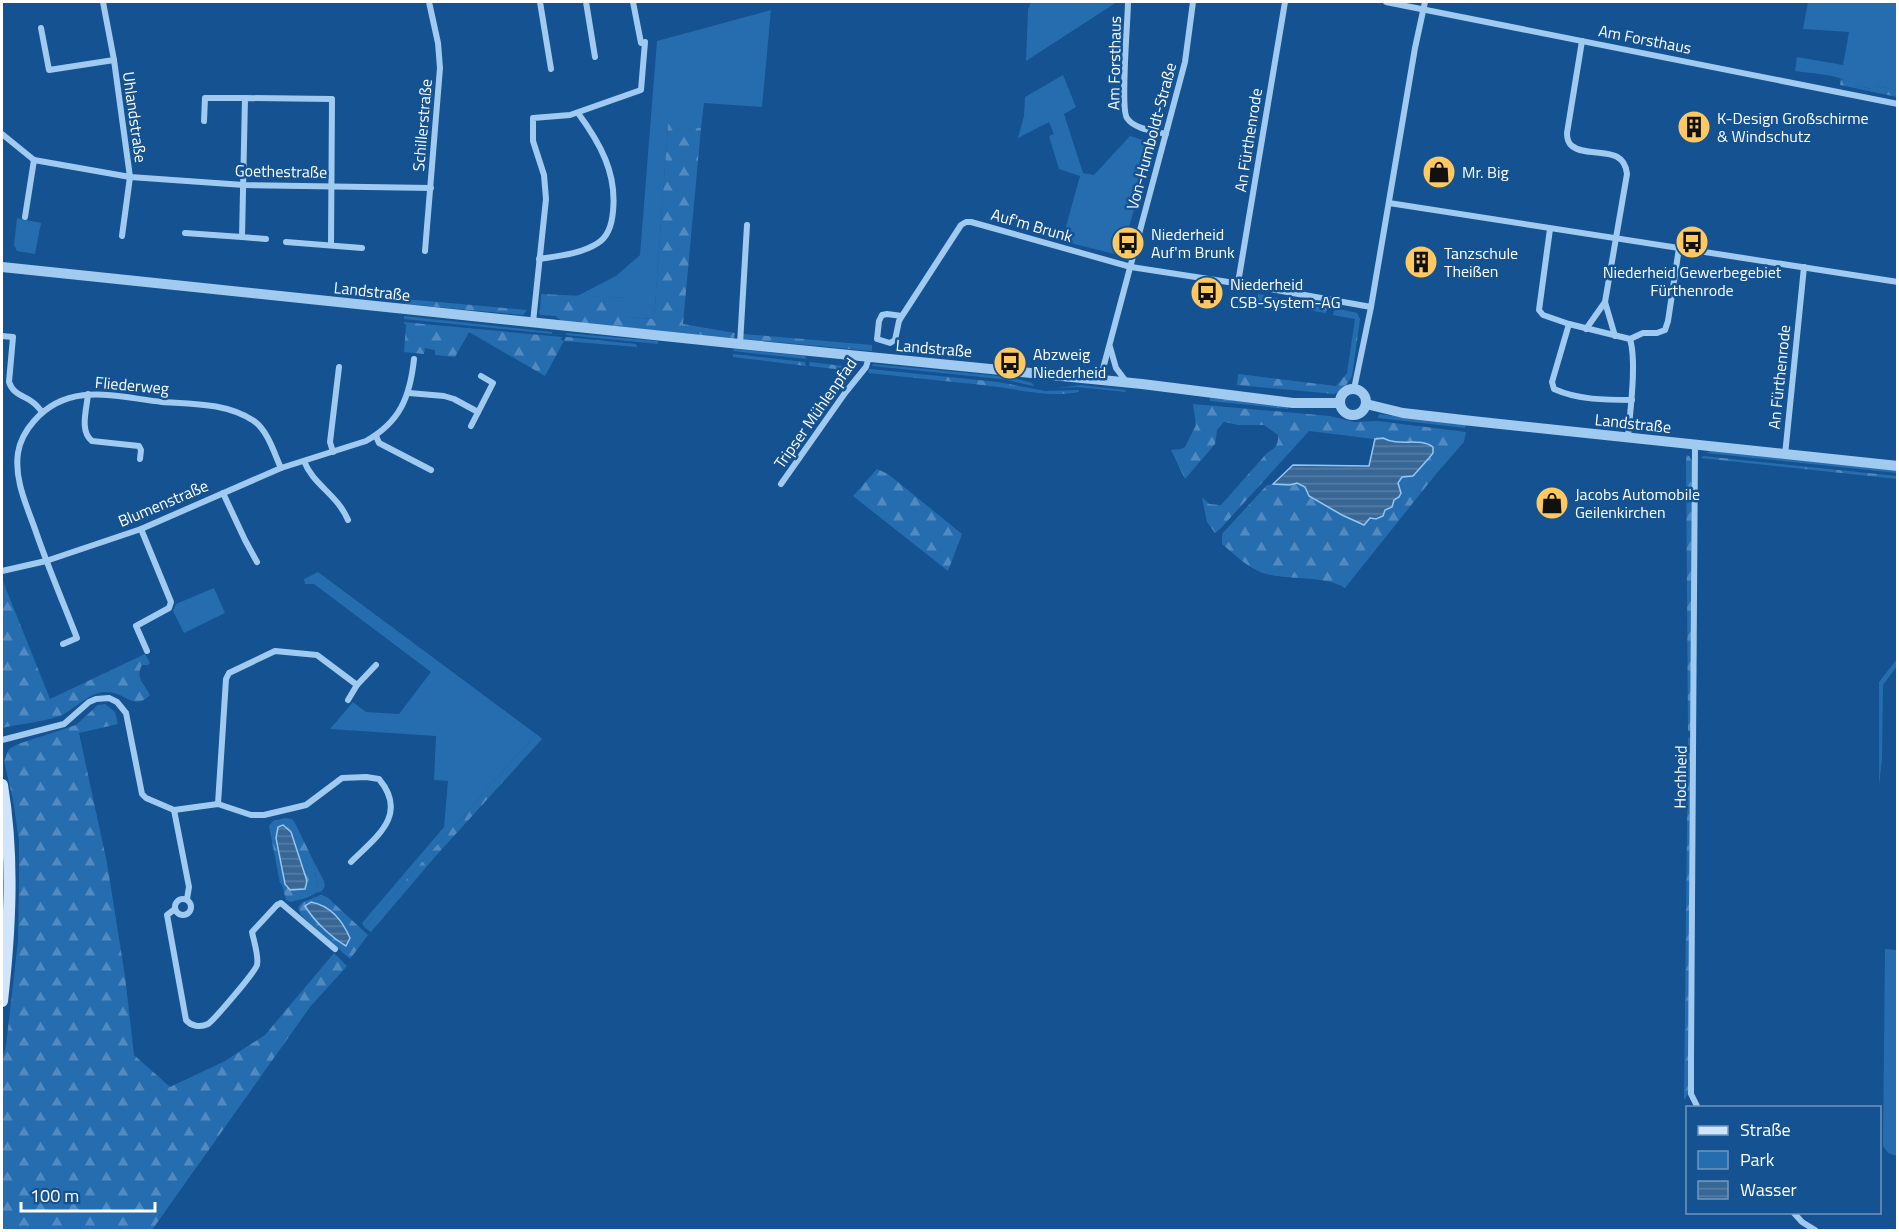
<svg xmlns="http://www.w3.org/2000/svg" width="1899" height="1232" viewBox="0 0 1899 1232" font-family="'Titillium Web',sans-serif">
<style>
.green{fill:#266db0}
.forest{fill:url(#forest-firs)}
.water{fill:url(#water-rules);stroke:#93c6f4;stroke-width:1.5}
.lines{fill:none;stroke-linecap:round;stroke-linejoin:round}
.minor{stroke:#a1caf1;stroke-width:6}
.tertiary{stroke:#a1caf1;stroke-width:10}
.secondary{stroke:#d0e5fc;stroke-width:12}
.labels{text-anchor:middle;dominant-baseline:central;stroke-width:5;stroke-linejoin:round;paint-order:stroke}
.street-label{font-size:16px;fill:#fff;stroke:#145291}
.poi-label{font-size:16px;fill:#fff;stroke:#145291;text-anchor:start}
</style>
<defs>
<pattern id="forest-firs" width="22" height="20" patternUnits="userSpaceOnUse" patternTransform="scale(1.5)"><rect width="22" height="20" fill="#266db0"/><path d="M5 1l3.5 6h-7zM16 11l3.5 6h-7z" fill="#518ac0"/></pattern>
<pattern id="water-rules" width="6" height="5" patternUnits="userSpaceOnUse" patternTransform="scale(1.5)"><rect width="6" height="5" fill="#396795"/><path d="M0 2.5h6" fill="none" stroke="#577ea5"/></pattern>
</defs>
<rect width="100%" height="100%" fill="#145291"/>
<g class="green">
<path d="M1031,2H1117L1026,61L1028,10Z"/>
<path d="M1808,2H1897V90L1876,86L1872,89L1853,85C1845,75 1808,73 1795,71L1797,57L1843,65L1849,32L1803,29Z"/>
<path d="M771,10L762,107L704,103L701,128L668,125L654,319L626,317L628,298L577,296L616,276L640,255L657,41Z"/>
<path d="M1063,75L1076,107L1064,114L1083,173L1094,175L1130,136L1143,140L1150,151L1125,242L1119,252L1115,254L1062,241L1080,176L1059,169L1049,136L1054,134L1049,122L1018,138L1024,116L1025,97Z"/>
<path d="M17,218L41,223L35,254L17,251L14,245Z"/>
<path d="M404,316L552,332V334L404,319Z"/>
<path d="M566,333L658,341V344L566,335Z"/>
<path d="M734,349L805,356L806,359L733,351Z"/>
<path d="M873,364L1010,377L1032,383L1034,386L1001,379L872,366Z"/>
<path d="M1080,385L1125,390L1126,392L1077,387L1058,388Z"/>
<path d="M1379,414L1466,425L1465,428L1378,418Z"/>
<path d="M1710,451L1897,470V473L1706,453Z"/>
<path d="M318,572L536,734L364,927L362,923L444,827L448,781L434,780L436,736L330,729L353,702L366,712L399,714L431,672L314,584H305L304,579Z"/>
<path d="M214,588L225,613L184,633L173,611L176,604Z"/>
<path d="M1897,659V666L1883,685L1882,759L1879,786V682Z"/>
<path d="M313,860L324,881L325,886L322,891L310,896L316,893L318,890Z"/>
<path d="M1885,949L1897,950V1156L1888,1153L1883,1146Z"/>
</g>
<g class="forest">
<path d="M1841,79L1851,82L1854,85L1871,89L1876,86L1897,90V97L1840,85Z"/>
<path d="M668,124L701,128L683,324L735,333L734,338L562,321L555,316L540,315L539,311H540L541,294L629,298L627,317L654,319Z"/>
<path d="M1258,294L1285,299L1284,306L1257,301Z"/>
<path d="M405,299L527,310L523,315L405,304Z"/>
<path d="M1296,301L1327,306L1326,313L1295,308Z"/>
<path d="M1335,308L1357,313L1360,319L1352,376C1347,385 1343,390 1334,394L1237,385L1238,374L1336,386L1347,373L1355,319L1333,315Z"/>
<path d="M403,322L562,337L561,340L564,341L566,337L636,344L637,347L564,341L545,376L469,332L455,357L435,355V350L425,348L424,354L404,352L406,325Z"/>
<path d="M743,334L872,345V351L743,339Z"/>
<path d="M733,354L805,362L806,366L733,357Z"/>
<path d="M810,362L851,367L853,371L809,366Z"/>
<path d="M870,369L998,382L1045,391L1079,390V392C1053,397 1031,392 1006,388C960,382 913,378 868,373Z"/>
<path d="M1210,398L1288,406V409L1210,401Z"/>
<path d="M1193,404L1330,416L1354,422L1378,421L1466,432L1464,442L1436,474L1345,588C1325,575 1288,581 1263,573C1248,568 1234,554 1222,544V534L1267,485C1277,484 1287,486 1296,483L1305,487L1308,496L1342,515L1364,524L1370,519L1376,520L1383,516C1384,509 1388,508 1391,503C1396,495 1396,485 1401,477L1412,476L1413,444L1388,441L1382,438L1374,439L1309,431L1221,528L1215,533L1207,522L1202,497L1209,504L1221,505L1267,453C1274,449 1279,445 1278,435L1264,425H1238L1224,422L1217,430L1215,444L1185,479L1171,450L1181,449L1185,447L1196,425Z"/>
<path d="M1686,455L1689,456L1692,461L1691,725L1690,730L1688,732Z"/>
<path d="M1703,456L1897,476V479L1701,458Z"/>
<path d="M877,469L888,474L962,534L948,571L853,496Z"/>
<path d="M2,579L50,699L145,654L150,663L148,665H142C135,678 144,683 150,695C134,712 125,691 105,692C90,692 77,707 64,714C52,721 18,724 2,728Z"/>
<path d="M105,704L115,712L118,724L79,733L107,863L125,976L134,1055L170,1087L225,1061L265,1035L334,953L347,966L310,1007L152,1230H2V1060L6,1046L18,941L19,880V841L13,800L4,761L9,749L18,744L76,725L98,705Z"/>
<path d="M536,734L542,739L434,858L371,932L364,927Z"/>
<path d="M1688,737L1690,739L1688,1094L1684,1100Z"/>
<path d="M285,818L292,819L295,823L313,860L318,890C313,898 300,899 291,902L286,900L282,885L280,883L269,826L273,821Z"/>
<path d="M321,895L327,897L368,935L350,959L301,915L298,907L303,902Z"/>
</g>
<g class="water">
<path d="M1383,438C1399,447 1420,437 1433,447V453L1429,458L1413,476L1402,477L1398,483L1401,493L1399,497L1394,500L1392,507L1385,510L1383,516L1376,519L1370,518L1364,525L1342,515L1309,496L1305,487L1297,483L1290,485L1273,484L1293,465L1369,466L1375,439Z"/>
<path d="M283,825L291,832L307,881L305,889L290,890L285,884L276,838L278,827Z"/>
<path d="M311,902C331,906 342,920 350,938L346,946C331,937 314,921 305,906Z"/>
</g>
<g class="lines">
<g class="minor">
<path d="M103,2L114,60L130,177L122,236"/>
<path d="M540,2L551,69"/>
<path d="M586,2L595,57"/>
<path d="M633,2L641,43"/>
<path d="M1128,2C1128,20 1120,108 1127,118C1134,129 1154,131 1166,134"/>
<path d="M1386,2L1898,104"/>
<path d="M41,28L49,70L114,60"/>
<path d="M1582,41L1567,133C1567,137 1568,143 1572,146C1589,159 1624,143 1627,174L1605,302L1615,336"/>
<path d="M204,121L205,98H245"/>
<path d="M2,134L34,160L130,177L244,185L431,188"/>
<path d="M1389,203L1898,282"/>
<path d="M25,217L34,160"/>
<path d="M1550,229L1539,310L1543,315L1569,324L1630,339L1643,333H1657L1665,330L1668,321L1679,248"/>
<path d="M185,233L242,237"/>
<path d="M266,239L242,237L245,98L332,99L331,245"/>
<path d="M286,242L362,248"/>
<path d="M425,251L440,68L438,43L429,2"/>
<path d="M539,259C559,256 581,254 598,243C609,236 612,224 613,211C617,173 600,143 578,113"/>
<path d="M1238,283L1285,2"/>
<path d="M902,316L899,321L895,340L890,343L877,339L879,321L882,315L887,314L902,316L961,225L966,222H971L1131,267L1254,286L1371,307"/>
<path d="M533,322L546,199L544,175L533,141V118L570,115L641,90L645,42"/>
<path d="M1569,324L1552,382L1554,389C1578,400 1606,400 1632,400"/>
<path d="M1586,329L1605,302"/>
<path d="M2,336L13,337L9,382C13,394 22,395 31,401C36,404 39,408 42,412"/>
<path d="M740,344L747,225"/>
<path d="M1110,347L1116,368L1125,380"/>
<path d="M1100,380L1185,62L1193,2"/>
<path d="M1354,389L1371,307L1415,48L1425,2"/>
<path d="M409,393L444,396L454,399L478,412"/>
<path d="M88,394C87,408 79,431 92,441L139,446L141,450L140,459"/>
<path d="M471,426L493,383L481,376"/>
<path d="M376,436L379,443L431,470"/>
<path d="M1628,437C1630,412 1637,362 1630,339"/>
<path d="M1695,445L1691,1060V1094L1698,1108"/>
<path d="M333,452L330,442L339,367"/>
<path d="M1785,455L1804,267"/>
<path d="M304,461C313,485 337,494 348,520"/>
<path d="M781,484L845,393L866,367L869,357"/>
<path d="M223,493L245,540L257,562"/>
<path d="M141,529L171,602L169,608L136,626L147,651"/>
<path d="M2,571L46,561L141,529L281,468L366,441C400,422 410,397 414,359"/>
<path d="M63,644L77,638C63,602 48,567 36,532C27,506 14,480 18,453C20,440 26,430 34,421C69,381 116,397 162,402C193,404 227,403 254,421C268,431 274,453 281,468"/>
<path d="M348,700L357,685L376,665"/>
<path d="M2,740L64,724L89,702L96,699L109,698L117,702L126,713L142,794L146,798L174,810L218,804L251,815H264L306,805L342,778L366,777L379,779C409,815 376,837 351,862"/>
<path d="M218,804L226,679L229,673L275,651L317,655L357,685"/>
<path d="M174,810L189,887L187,899"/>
<circle cx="183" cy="907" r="8"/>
<path d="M175,909L167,915L186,1020C191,1026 200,1028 208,1024C214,1020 255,972 257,965C259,956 254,942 252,932L277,905L281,903L288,909L335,949"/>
<path d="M1793,1212L1802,1222L1815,1230"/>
</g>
<g class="tertiary">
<path d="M2,267L740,344L1142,384L1293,403H1340"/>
<circle cx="1353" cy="402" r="13"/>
<path d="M1366,404L1403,413L1472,421L1898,466"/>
</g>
<path class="secondary" d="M2,785C14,857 10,930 2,1001"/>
</g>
<defs>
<g id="building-disc" transform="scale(1.725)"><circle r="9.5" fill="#ffc961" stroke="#145291"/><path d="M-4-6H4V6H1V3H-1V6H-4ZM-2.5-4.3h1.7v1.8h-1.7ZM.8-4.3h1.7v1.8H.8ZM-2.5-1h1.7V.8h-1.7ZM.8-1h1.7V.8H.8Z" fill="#111"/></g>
<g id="shop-disc" transform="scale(1.725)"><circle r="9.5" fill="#ffc961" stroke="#145291"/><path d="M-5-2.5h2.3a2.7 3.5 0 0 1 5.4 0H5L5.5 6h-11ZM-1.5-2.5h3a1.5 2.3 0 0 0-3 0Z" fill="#111"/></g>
<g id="bus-disc" transform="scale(1.725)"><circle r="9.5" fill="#ffc961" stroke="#145291"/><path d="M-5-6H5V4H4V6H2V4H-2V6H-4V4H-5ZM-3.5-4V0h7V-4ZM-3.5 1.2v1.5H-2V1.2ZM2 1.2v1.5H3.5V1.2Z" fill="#111"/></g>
</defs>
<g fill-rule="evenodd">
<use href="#building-disc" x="1694" y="127"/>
<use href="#shop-disc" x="1439" y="172"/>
<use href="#bus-disc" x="1692" y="242"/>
<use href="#bus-disc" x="1128" y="243"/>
<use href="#building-disc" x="1421" y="262"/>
<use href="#bus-disc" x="1207" y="293"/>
<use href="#bus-disc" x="1010" y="363"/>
<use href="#shop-disc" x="1552" y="503"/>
</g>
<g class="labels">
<g class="street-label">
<text transform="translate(1645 39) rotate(11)">Am Forsthaus</text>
<text transform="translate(1114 63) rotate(-89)">Am Forsthaus</text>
<text transform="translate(135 117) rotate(82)">Uhlandstraße</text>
<text transform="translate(422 125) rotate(-85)">Schillerstraße</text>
<text transform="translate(1151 136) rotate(-75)">Von-Humboldt-Straße</text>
<text transform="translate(1248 140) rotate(-81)">An Fürthenrode</text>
<text transform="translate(281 171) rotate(1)">Goethestraße</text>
<text transform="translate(1032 225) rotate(16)">Auf'm Brunk</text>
<text transform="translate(372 291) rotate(6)">Landstraße</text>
<text transform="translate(934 348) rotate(5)">Landstraße</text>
<text transform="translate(1779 377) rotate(-84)">An Fürthenrode</text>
<text transform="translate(132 385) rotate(5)">Fliederweg</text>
<text transform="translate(815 413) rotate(-55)">Tripser Mühlenpfad</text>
<text transform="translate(1633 423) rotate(6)">Landstraße</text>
<text transform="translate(163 503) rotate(-23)">Blumenstraße</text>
<text transform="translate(1680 777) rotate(-89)">Hochheid</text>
</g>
<g class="poi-label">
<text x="1717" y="118">K-Design Großschirme<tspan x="1717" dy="18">&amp; Windschutz</tspan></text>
<text x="1462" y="172">Mr. Big</text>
<text x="1151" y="234">Niederheid<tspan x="1151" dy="18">Auf'm Brunk</tspan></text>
<text x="1444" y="253">Tanzschule<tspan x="1444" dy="18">Theißen</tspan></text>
<text x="1692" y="272" text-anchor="middle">Niederheid Gewerbegebiet<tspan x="1692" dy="18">Fürthenrode</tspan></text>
<text x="1230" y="284">Niederheid<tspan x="1230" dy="18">CSB-System-AG</tspan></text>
<text x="1033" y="354">Abzweig<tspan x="1033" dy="18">Niederheid</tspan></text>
<text x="1575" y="494">Jacobs Automobile<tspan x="1575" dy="18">Geilenkirchen</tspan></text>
</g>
</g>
<rect width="1899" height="1232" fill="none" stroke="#ffffff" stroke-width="6"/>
<rect x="1686" y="1106" width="195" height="108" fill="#145291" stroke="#7297bd" stroke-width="1.5"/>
<rect x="1698" y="1126" width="30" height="9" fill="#d0e5fc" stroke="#7297bd" stroke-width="1.5"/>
<text x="1740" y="1136" font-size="18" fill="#ffffff">Straße</text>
<rect x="1698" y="1151" width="30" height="18" fill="#266db0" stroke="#7297bd" stroke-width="1.5"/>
<text x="1740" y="1166" font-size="18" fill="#ffffff">Park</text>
<rect x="1698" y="1181" width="30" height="18" fill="url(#water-rules)" stroke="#7297bd" stroke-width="1.5"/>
<text x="1740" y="1196" font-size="18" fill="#ffffff">Wasser</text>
<path d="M21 1202v9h134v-9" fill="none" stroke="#ffffff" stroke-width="3"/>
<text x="30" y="1202" font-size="18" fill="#ffffff" stroke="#145291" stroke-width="4.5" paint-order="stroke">100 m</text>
</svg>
